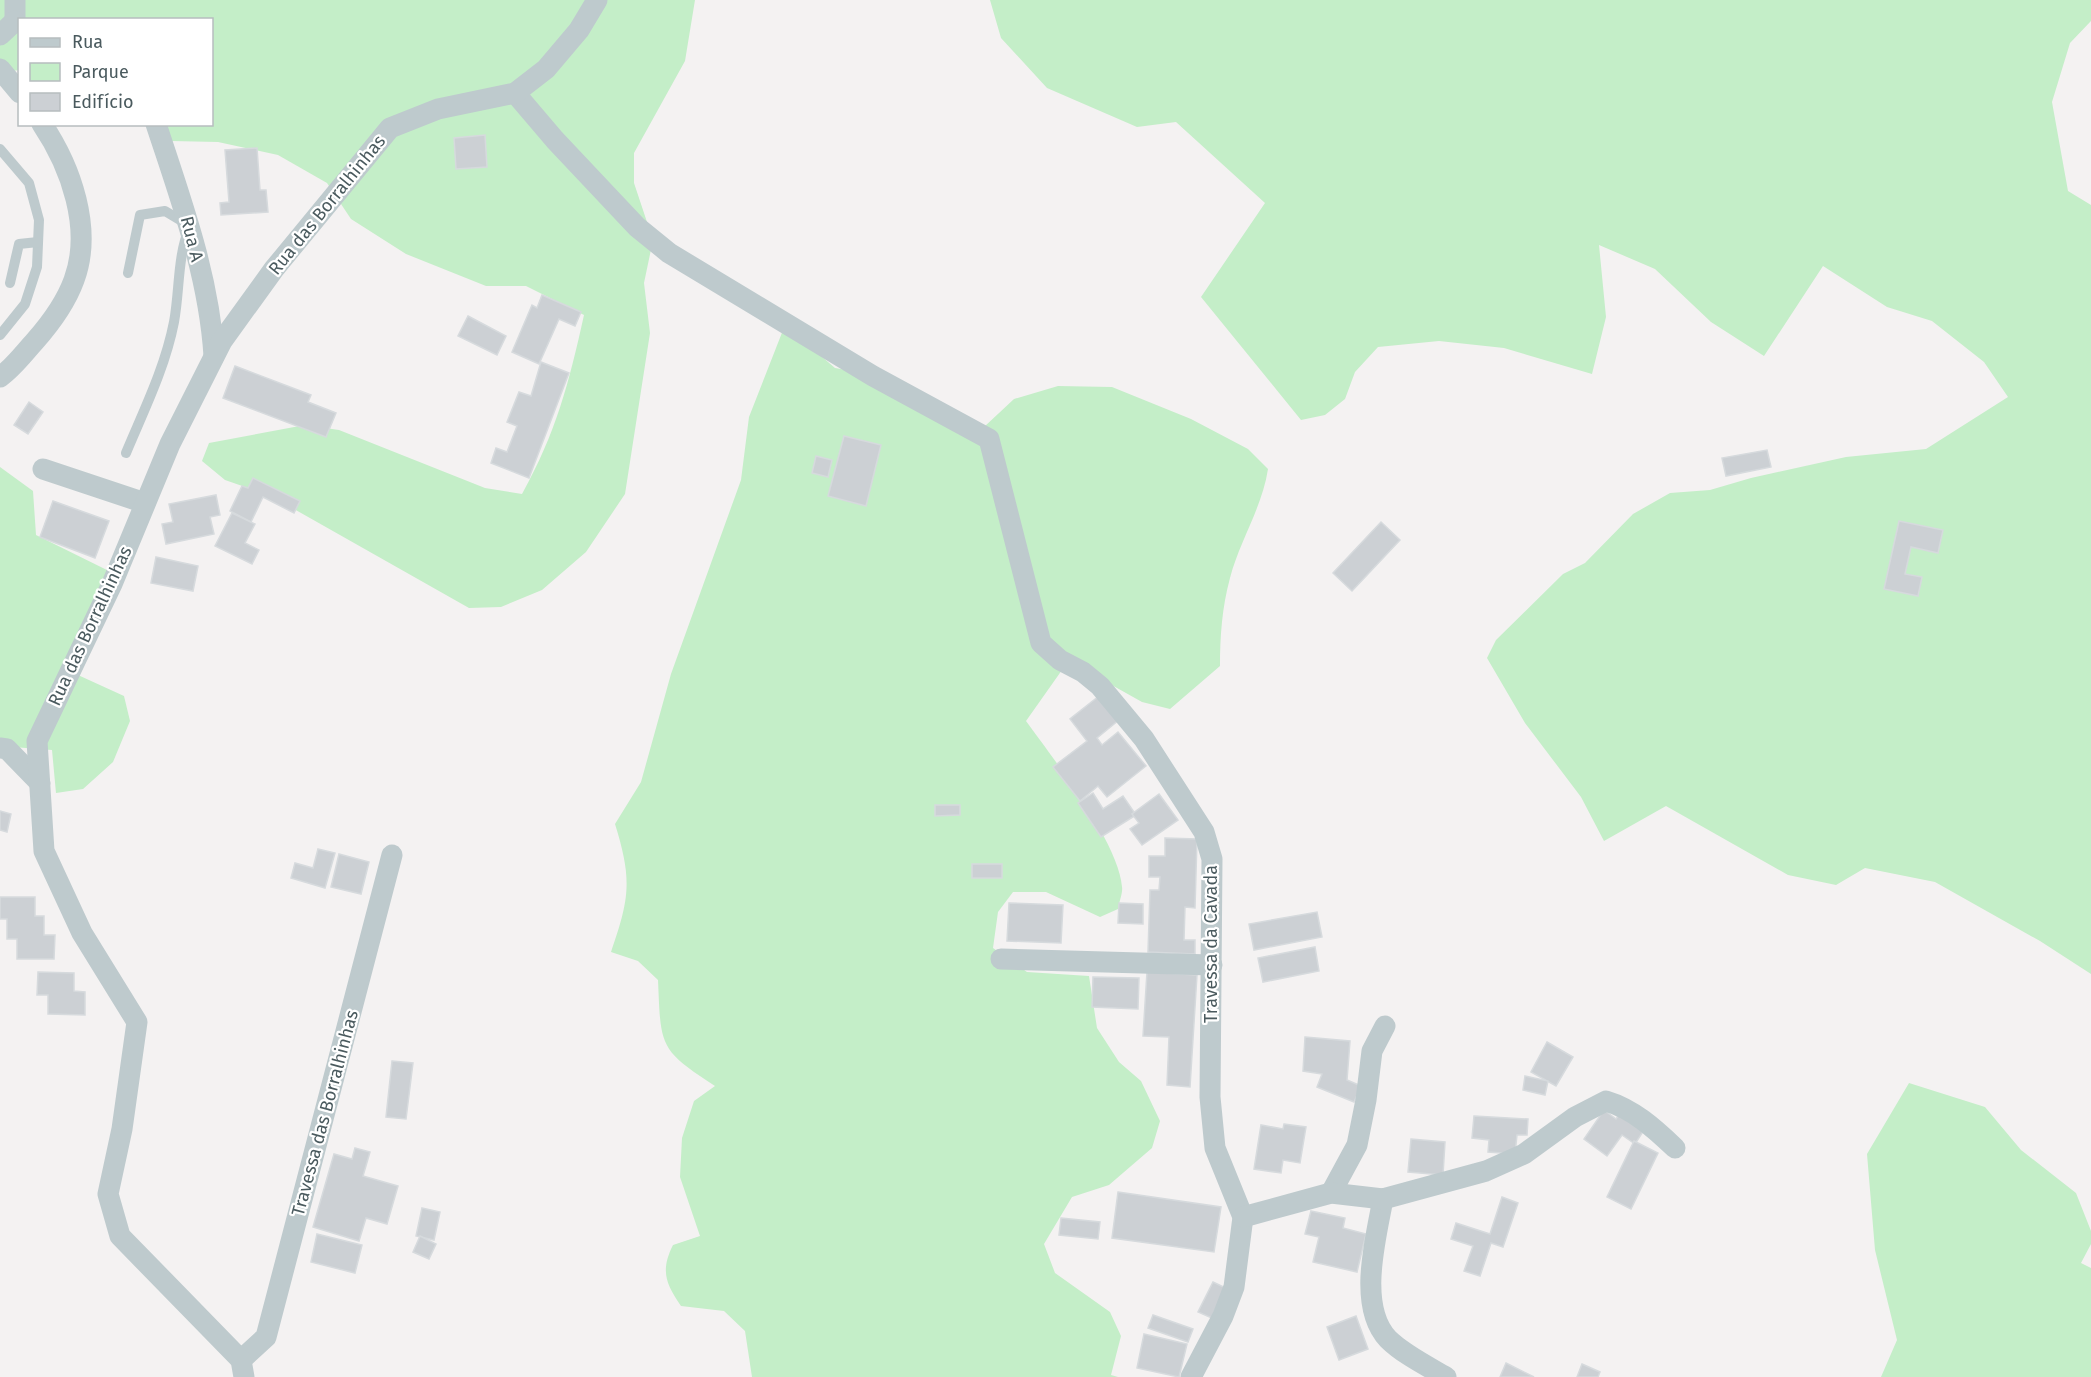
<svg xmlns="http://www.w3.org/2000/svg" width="2091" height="1377" viewBox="0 0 2091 1377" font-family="'Fira Sans',sans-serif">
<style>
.green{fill:#c4eec8}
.building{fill:#ccd0d4;stroke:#d6dadd;stroke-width:1.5}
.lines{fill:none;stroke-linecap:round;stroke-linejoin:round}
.service{stroke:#becacd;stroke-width:10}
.minor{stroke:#becacd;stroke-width:21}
.labels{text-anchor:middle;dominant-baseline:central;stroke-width:4.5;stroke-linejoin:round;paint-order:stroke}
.street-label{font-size:18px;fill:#4a5a5e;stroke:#fff}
</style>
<rect width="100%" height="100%" fill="#f4f2f2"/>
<g class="green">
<path d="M0,0H695L685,61L634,153V183L653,240L644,283L650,333L625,494L586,552L542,590L501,607L469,608L271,496L225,480L202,461L209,443L305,425L339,430L485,488L522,494C556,433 569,383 584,315L526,286H486L406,254L351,219L327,183L278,155L218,142L171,141L164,125L212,124V20H20L19,70L0,73Z"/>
<path d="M990,0H2091V21L2070,43L2052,102L2068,191L2091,205V974L2040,941L1935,882L1865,868L1836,885L1788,875L1666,806L1604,841L1581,797L1525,723L1487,658L1496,640L1563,574L1585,563L1633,514L1670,493L1710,490L1751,478L1846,457L1926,449L2008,397L1984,362L1932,321L1887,307L1823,266L1764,356L1711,322L1655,269L1599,245L1606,317L1592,374L1504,348L1439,341L1378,347L1355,372L1345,399L1325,415L1301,420L1201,297L1265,203L1176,122L1137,127L1047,88L1001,38Z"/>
<path d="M785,325L835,368L869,374L984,427L1014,399L1058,386L1112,387L1191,419L1248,449L1268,469C1262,508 1240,540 1230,578C1222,607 1220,637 1220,666L1170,709L1142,702L1076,665L1062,670L1026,721C1053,758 1119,843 1122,887C1123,893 1119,902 1118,909L1100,917L1046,892H1013L998,912L993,948L1027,972L1089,976L1097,1028L1119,1062L1141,1081L1160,1121L1152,1148L1109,1185L1072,1197L1044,1244L1055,1273L1110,1312L1121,1336L1111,1375L1118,1377H752L745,1331L724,1311L681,1306C666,1284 660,1271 673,1245L700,1236L680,1177L682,1138L694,1101L715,1086C658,1049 661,1046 658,980L638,961L611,952C630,897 632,879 615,824L641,782L671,674L741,480L749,417Z"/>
<path d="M0,467L33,491L36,535L111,572L67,670L124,696L130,721L113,762L83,789L56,793L52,750L0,746Z"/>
<path d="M1909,1083L1985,1107L2021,1150L2076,1193L2091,1231V1244L2081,1263L2091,1268V1377H1881L1897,1340L1875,1250L1867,1154Z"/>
</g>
<g class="building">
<path d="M485,135L487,167L456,169L454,138Z"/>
<path d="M257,148L260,190H266L268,212L221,215L220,203L229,202L225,150Z"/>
<path d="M542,295L581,312L575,326L559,319L539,364L512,352L532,305L537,308Z"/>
<path d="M468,316L506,336L497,355L458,336Z"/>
<path d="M541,362L569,373L529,478L491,463L496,448L507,452L517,426L507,422L519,392L531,396Z"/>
<path d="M235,366L311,395L308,402L336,413L326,437L223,398Z"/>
<path d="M29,402L43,412L28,434L14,425Z"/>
<path d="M844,436L881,445L866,506L828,496Z"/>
<path d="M1767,450L1771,467L1726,476L1722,458Z"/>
<path d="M816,456L832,460L828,477L812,473Z"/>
<path d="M253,478L300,501L294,513L263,497L251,522L230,511L242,486L248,488Z"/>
<path d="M216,495L220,515L210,517L214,534L166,544L162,524L173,522L169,504Z"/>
<path d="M53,501L109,521L95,558L40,537Z"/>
<path d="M232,513L255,524L245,543L259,550L252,564L215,546Z"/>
<path d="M1899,521L1943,530L1938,553L1911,547L1905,574L1922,577L1918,596L1884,589Z"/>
<path d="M1381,522L1400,540L1352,591L1333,573Z"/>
<path d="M156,557L198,566L193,591L151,583Z"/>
<path d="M1099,696L1119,720L1097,738L1102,745L1118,732L1146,766L1107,797L1098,786L1080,801L1053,767L1087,741L1070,719Z"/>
<path d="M1093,793L1103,809L1123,796L1136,815L1101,837L1078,803Z"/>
<path d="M1159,794L1178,820L1142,845L1130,829L1139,823L1132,814Z"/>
<path d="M935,805H960V815L935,816Z"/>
<path d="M0,811L11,814L7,832L0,830Z"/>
<path d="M1165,838L1197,839L1195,908L1185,907L1184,940H1195V954L1148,952L1150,890H1159L1160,877H1149V856H1165Z"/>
<path d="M318,849L335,853L325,888L291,878L295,863L313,868Z"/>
<path d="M339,854L369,862L361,894L331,887Z"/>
<rect x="972" y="864" width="30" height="14"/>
<path d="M0,897H35V916H44V935H55L54,959H17V939H7V919H0Z"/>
<path d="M1009,903L1063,905L1061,943L1007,941Z"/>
<path d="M1119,903L1143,904V924L1118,923Z"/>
<path d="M1317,912L1322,937L1254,950L1249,924Z"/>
<path d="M1315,947L1319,971L1263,982L1258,958Z"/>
<path d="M38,972L74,973V991L85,992V1015L48,1014V995H37Z"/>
<path d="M1147,972L1197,975L1190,1087L1167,1085L1169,1037L1143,1036Z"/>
<path d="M1093,977L1139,978L1138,1009L1092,1007Z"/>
<path d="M1305,1037L1350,1041L1347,1080L1361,1086L1354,1102L1317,1087L1322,1074L1303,1071Z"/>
<path d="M1547,1042L1573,1057L1556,1086L1531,1072Z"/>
<path d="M392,1061L413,1063L406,1119L386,1117Z"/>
<path d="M1525,1076L1548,1081L1545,1095L1523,1090Z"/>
<path d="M1604,1110L1616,1119L1622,1110L1646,1127L1635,1144L1622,1135L1607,1156L1584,1139Z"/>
<path d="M1474,1116L1528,1119L1527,1135H1517L1515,1154L1488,1152L1489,1140L1472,1138Z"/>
<path d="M1284,1124L1306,1127L1300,1163L1283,1160L1281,1173L1254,1169L1261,1125L1283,1129Z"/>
<path d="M1411,1139L1445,1142L1443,1175L1408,1172Z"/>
<path d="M1634,1141L1658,1153L1631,1209L1607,1197Z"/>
<path d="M355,1148L370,1152L363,1176L398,1186L387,1224L366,1218L359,1241L313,1227L334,1154L352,1159Z"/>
<path d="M1118,1192L1221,1207L1214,1252L1112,1238Z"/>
<path d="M1502,1197L1518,1203L1503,1247L1491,1243L1480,1276L1464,1271L1473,1246L1451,1239L1456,1223L1490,1234Z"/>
<path d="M422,1208L440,1212L434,1240L416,1236Z"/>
<path d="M1311,1211L1345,1218L1343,1228L1366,1234L1357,1272L1313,1262L1319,1237L1305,1234Z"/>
<path d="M1061,1218L1100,1222L1098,1239L1059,1235Z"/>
<path d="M317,1234L362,1245L355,1273L311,1262Z"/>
<path d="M420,1236L436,1244L429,1259L413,1252Z"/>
<path d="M1213,1282L1228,1289L1214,1319L1198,1312Z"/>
<path d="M1153,1315L1193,1329L1188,1342L1148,1328Z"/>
<path d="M1356,1316L1368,1349L1339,1360L1327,1327Z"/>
<path d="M1144,1334L1187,1344L1179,1377L1137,1368Z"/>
<path d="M1506,1363L1534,1377H1500Z"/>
<path d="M1582,1364L1600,1372L1598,1377H1577Z"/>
</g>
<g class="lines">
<g class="service">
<path d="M0,149L29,183L39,220L37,267L25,304L0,335"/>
<path d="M10,283L19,244L38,242"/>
<path d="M126,453C144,410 165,368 174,322C180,289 177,257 190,226L165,211L140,215L128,273"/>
</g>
<g class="minor">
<path d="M15,21V0"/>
<path d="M0,35L15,21"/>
<path d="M0,69L20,93"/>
<path d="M515,93L555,140L637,227L669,253L873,376L989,439L1041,643L1060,660L1083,672L1100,686L1144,739L1204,832L1212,859L1210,1097L1215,1148L1243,1217L1234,1287L1223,1316L1191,1377"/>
<path d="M156,124C181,200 209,276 214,356"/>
<path d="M0,377C13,368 24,353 35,341C50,324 66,302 74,280C93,229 71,167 42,124"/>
<path d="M43,469L145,503"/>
<path d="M0,748L7,749L40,783"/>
<path d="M1001,959L1212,965"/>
<path d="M1331,1193L1357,1145L1366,1100L1372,1051L1385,1026"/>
<path d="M1383,1199C1376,1238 1357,1306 1388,1339C1403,1354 1427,1366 1446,1377"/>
<path d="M1243,1217L1331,1193L1383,1199L1486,1171L1524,1154L1575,1117L1606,1101C1633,1109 1654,1128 1675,1148"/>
<path d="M241,1360L266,1337L392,855"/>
<path d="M244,1377L241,1360L120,1236L108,1194L122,1129L137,1022L82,933L44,851L37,741L112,584L170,444L222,341L274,269L390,128L438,109L515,93L546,69L579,30L597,0"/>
</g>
</g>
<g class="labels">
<g class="street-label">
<text transform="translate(327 205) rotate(-51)">Rua das Borralhinhas</text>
<text transform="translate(192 239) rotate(76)">Rua A</text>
<text transform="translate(90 626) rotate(-65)">Rua das Borralhinhas</text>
<text transform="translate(1211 944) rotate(-90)">Travessa da Cavada</text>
<text transform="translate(325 1113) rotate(-75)">Travessa das Borralhinhas</text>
</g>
</g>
<rect x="18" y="18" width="195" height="108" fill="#ffffff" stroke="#b7bdbf" stroke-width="1.5"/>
<rect x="30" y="38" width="30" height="9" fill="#becacd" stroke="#b7bdbf" stroke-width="1.5"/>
<text x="72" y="48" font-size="18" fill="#4a5a5e">Rua</text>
<rect x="30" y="63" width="30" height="18" fill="#c4eec8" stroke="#b7bdbf" stroke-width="1.5"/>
<text x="72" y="78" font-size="18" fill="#4a5a5e">Parque</text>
<rect x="30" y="93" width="30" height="18" fill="#ccd0d4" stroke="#b7bdbf" stroke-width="1.5"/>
<text x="72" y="108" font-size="18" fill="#4a5a5e">Edifício</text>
</svg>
